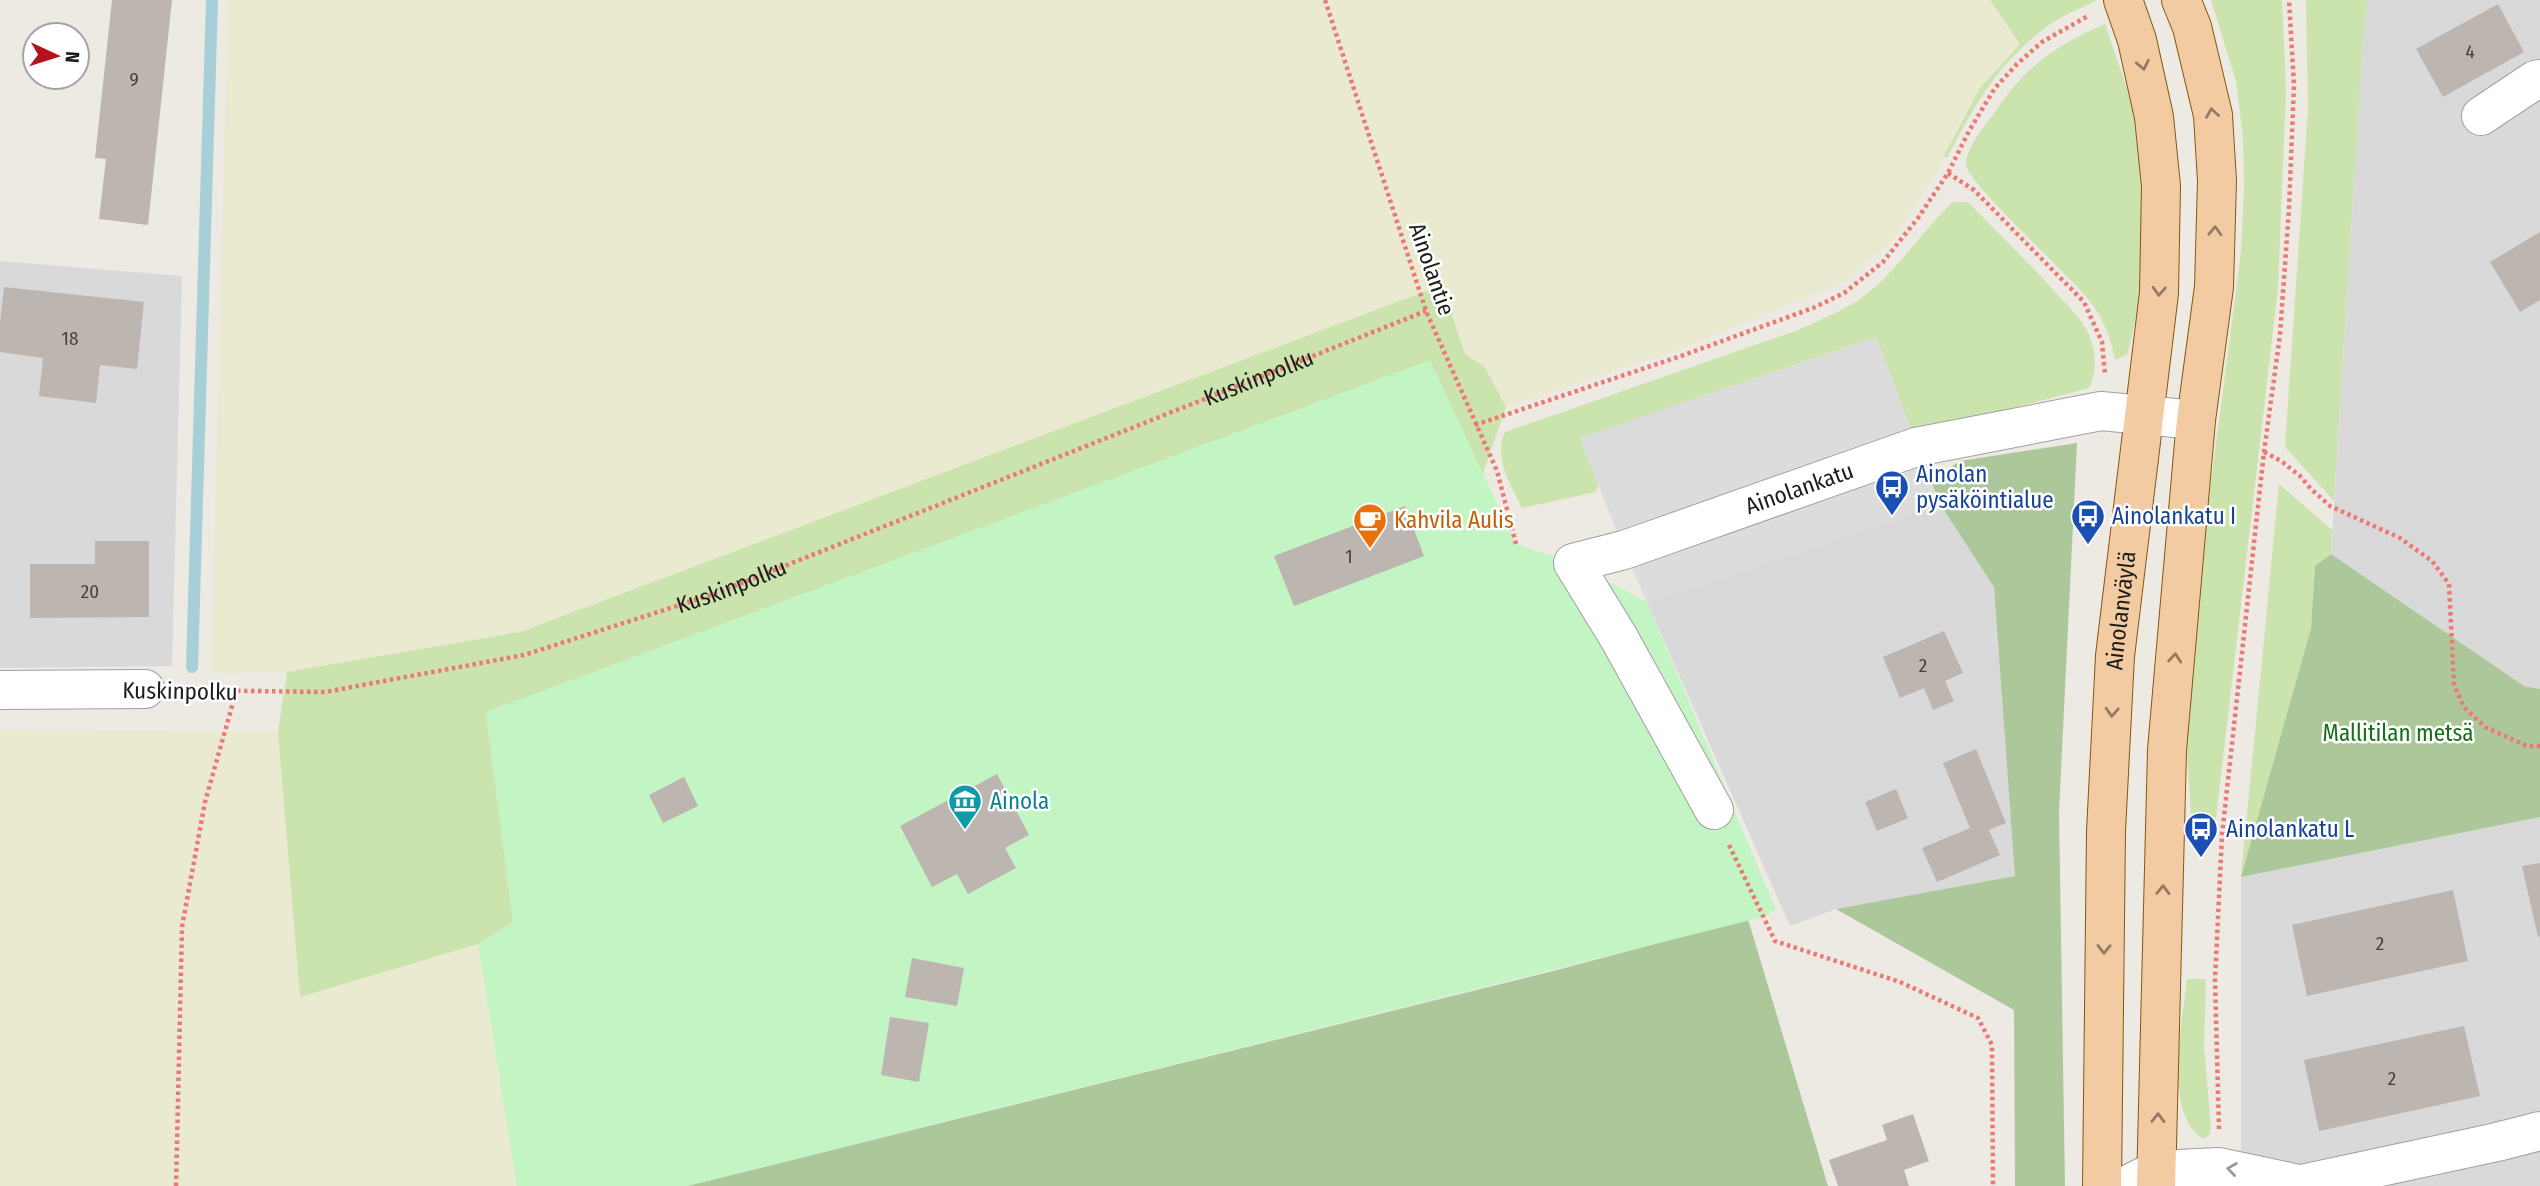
<svg xmlns="http://www.w3.org/2000/svg" width="2540" height="1186" viewBox="0 0 2540 1186" font-family="'Fira Sans Condensed',sans-serif">
<style>
.residential{fill:#dad9d9}
.farmland{fill:#eaead0}
.grass{fill:#cbe3ad}
.forest{fill:#acc89b}
.park{fill:#c3f4c4}
.parking{fill:#dcdcdc}
.lines{fill:none;stroke-linecap:round;stroke-linejoin:round}
.stream{stroke:#a7cfd7;stroke-width:12}
.building{fill:#bdb5b0}
.minor-casing{stroke:#a0a0a0;stroke-width:40}
.major-casing{stroke:#87570e;stroke-width:40}
.path{stroke:#ec7975;stroke-width:4.5;stroke-dasharray:3.5 3.5;stroke-linecap:butt}
.minor{stroke:#fff;stroke-width:38}
.major{stroke:#f3cba2;stroke-width:38}
.oneway{stroke:#927c66}
.oneway2{stroke:#999}
.labels{text-anchor:middle;dominant-baseline:central;stroke-width:5;stroke-linejoin:round;paint-order:stroke}
.number-label{font-size:19px;fill:#444241}
.street-label{font-size:23px;fill:#1c1c1c;stroke:#fff}
.transit-label{font-size:23px;fill:#164399;stroke:#fff;text-anchor:start}
.food-label{font-size:23px;fill:#c56008;stroke:#fff;text-anchor:start}
.park-label{font-size:23px;fill:#157017;stroke:#fff}
.culture-label{font-size:23px;fill:#0d838f;stroke:#fff;text-anchor:start}
</style>
<rect width="100%" height="100%" fill="#ede9e3"/>
<g class="residential">
<path d="M2368,0H2540V689L2524,686L2331,554L2363,39Z"/>
<path d="M0,261L182,276L172,666L0,668Z"/>
<path d="M1940,504L1994,586L2016,876L1836,909L1790,926L1647,602Z"/>
<path d="M2540,817V1186H2241V877Z"/>
</g>
<g class="farmland">
<path d="M228,0H1990L2020,44L1980,88L1934,177L1890,243L1846,281L1677,350L1506,407L1484,367L1465,354L1442,285L519,632L287,672L211,673Z"/>
<path d="M0,730L278,732L300,997L478,944L517,1186H0Z"/>
</g>
<g class="grass">
<path d="M1990,0H2097C2082,8 2063,15 2049,25C1999,61 1974,105 1947,158L1944,156L1980,88L2020,44Z"/>
<path d="M2211,0H2282L2286,90L2278,288L2214,835L2192,834L2185,721L2198,582L2241,252L2244,189L2243,137L2236,81Z"/>
<path d="M2306,0H2368L2363,39L2334,501L2285,447L2308,108Z"/>
<path d="M2105,24C2113,49 2123,74 2130,100C2149,178 2149,277 2127,355L2115,360C2111,337 2103,317 2087,298C2070,276 1965,181 1966,164C1967,146 1985,126 1995,112C2026,66 2055,46 2105,24Z"/>
<path d="M1953,202H1968C1997,232 2027,261 2055,292C2067,305 2082,319 2089,335C2096,350 2097,373 2089,388L1941,427L1911,430L1876,337L1580,438L1598,484L1596,492L1522,508C1510,484 1493,457 1505,432L1798,330C1824,318 1854,307 1875,287C1904,261 1925,228 1953,202Z"/>
<path d="M1442,285L1465,354L1484,366L1506,407L1472,505L486,712L513,922L478,944L300,997L278,732L287,672L520,632Z"/>
<path d="M2279,484L2332,530L2331,554L2315,566L2311,628L2241,877Z"/>
<path d="M2187,979H2206L2204,1046L2211,1129L2210,1134L2204,1139C2162,1116 2183,1019 2187,979Z"/>
</g>
<g class="forest">
<path d="M2077,443L2059,812L2065,1186H2015L2014,1010L1836,909L2015,876L1994,587L1940,504L1930,480L1960,461Z"/>
<path d="M2331,554L2524,686L2540,689V817L2241,877L2311,628L2315,566Z"/>
<path d="M1748,919L1828,1186H687L1561,969Z"/>
</g>
<path class="park" d="M1430,360L1516,544L1573,563L1647,602L1776,910L1763,917L687,1186H517L478,944L513,922L486,712Z"/>
<path class="parking" d="M1876,337L1940,504L1647,602L1624,550L1580,438Z"/>
<g class="lines">
<path class="stream" d="M192,667L212,0"/>
</g>
<g class="building">
<path d="M112,0H172L148,225L99,219L106,159L95,158Z"/>
<path d="M2498,4L2524,52L2443,97L2416,49Z"/>
<path d="M2540,232V300L2520,312L2490,262Z"/>
<path d="M4,287L144,302L137,369L100,365L96,403L39,396L43,358L0,352V323Z"/>
<path d="M1405,506L1424,556L1294,606L1274,556Z"/>
<path d="M95,541H149V617L30,618V564H95Z"/>
<path d="M1944,631L1963,673L1945,681L1954,701L1933,710L1924,688L1900,698L1883,657Z"/>
<path d="M1976,749L2006,823L1989,830L2000,855L1937,882L1922,848L1970,828L1943,763Z"/>
<path d="M997,774L1029,835L1005,848L1016,868L968,894L957,874L932,887L900,826Z"/>
<path d="M684,777L698,806L663,823L649,795Z"/>
<path d="M1896,789L1908,818L1877,831L1865,802Z"/>
<path d="M2540,863V936L2538,937L2522,866Z"/>
<path d="M2453,890L2468,961L2307,996L2292,925Z"/>
<path d="M912,958L964,968L957,1006L905,997Z"/>
<path d="M890,1017L929,1023L919,1082L881,1075Z"/>
<path d="M2464,1026L2480,1096L2319,1131L2304,1060Z"/>
<path d="M1913,1114L1929,1161L1904,1170L1909,1186H1838L1829,1160L1887,1140L1882,1125Z"/>
</g>
<g class="lines">
<g class="minor-casing">
<g id="minor">
<path d="M2481,116L2535,80L2540,79"/>
<path d="M0,690L145,689"/>
<path id="s2" d="M1714,810L1619,638L1573,563L1624,550L1916,447L2101,411L2196,420"/>
<path d="M2125,1186L2157,1170L2219,1167L2299,1184"/>
<path d="M2292,1186L2497,1142L2540,1131"/>
</g>
</g>
<g class="major-casing">
<g id="major">
<path id="s3" d="M2102,1186L2106,831L2115,656L2159,293L2161,186L2154,117L2137,40L2123,0"/>
<path d="M2156,1186L2167,750L2196,420L2214,287L2217,181L2213,115L2192,27L2181,0"/>
</g>
</g>
<g class="path">
<path d="M1325,0L1426,311L1497,471L1516,544"/>
<path d="M1948,173L1974,190L2084,302L2102,342L2105,375"/>
<path d="M1475,425L1681,356L1813,308L1844,293L1883,262L1918,218L1948,173L1969,131L1995,88L2017,64L2042,42L2088,16"/>
<path d="M2264,452L2281,461L2300,476L2311,489L2330,506L2400,538L2432,561L2449,584L2454,685L2464,707L2485,727L2527,746H2540"/>
<path id="s1" d="M181,690L325,692L524,655L714,594L1426,311"/>
<path d="M1729,845L1775,941L1900,982L1978,1018L1992,1045L1993,1186"/>
<path d="M2219,1129L2215,980L2222,835L2264,452L2280,335L2289,209L2294,85L2289,0"/>
<path d="M176,1186L182,927L205,802L236,692"/>
</g>
<use href="#minor" class="minor"/>
<use href="#major" class="major"/>
</g>
<defs><path id="oneway-chevron" d="M-2-3.5L2.5 0L-2 3.5" fill="none" stroke-width="1.6" stroke-linecap="round" stroke-linejoin="round" transform="scale(1.75)"/></defs>
<g class="oneway">
<use href="#oneway-chevron" transform="translate(2143 65) rotate(78)"/>
<use href="#oneway-chevron" transform="translate(2212 113) rotate(-99)"/>
<use href="#oneway-chevron" transform="translate(2215 231) rotate(-88)"/>
<use href="#oneway-chevron" transform="translate(2159 291) rotate(93)"/>
<use href="#oneway-chevron" transform="translate(2175 658) rotate(-85)"/>
<use href="#oneway-chevron" transform="translate(2112 712) rotate(93)"/>
<use href="#oneway-chevron" transform="translate(2163 890) rotate(-89)"/>
<use href="#oneway-chevron" transform="translate(2104 949) rotate(91)"/>
<use href="#oneway-chevron" transform="translate(2158 1118) rotate(-89)"/>
</g>
<use class="oneway2" href="#oneway-chevron" transform="translate(2232 1169) rotate(-172)"/>
<defs>
<g id="bus-pin" transform="scale(1.75)"><path d="M0 17L-7.5 6A9.5 9.5 0 1 1 7.5 6Z" fill="#1a4fb4" stroke="#fff"/><path d="M-5-6H5V4H4V6H2V4H-2V6H-4V4H-5ZM-3.5-4V0h7V-4ZM-3.5 1.2v1.5H-2V1.2ZM2 1.2v1.5H3.5V1.2Z" fill="#fff"/></g>
<g id="cafe-pin" transform="scale(1.75)"><path d="M0 17L-7.5 6A9.5 9.5 0 1 1 7.5 6Z" fill="#e8710a" stroke="#fff"/><path d="M-5.5-4.5H6V0H3Q3 3.5 0 3.5H-2.5Q-5.5 3.5-5.5 0ZM3-3.2v2h1.7v-2ZM-6 4.5H4V6H-6Z" fill="#fff"/></g>
<g id="museum-pin" transform="scale(1.75)"><path d="M0 17L-7.5 6A9.5 9.5 0 1 1 7.5 6Z" fill="#0f9aa8" stroke="#fff"/><path d="M0-6L6-3V-2H-6V-3ZM-5-1h2V3h-2ZM-1-1h2V3h-2ZM3-1h2V3H3ZM-6 4H6V6H-6Z" fill="#fff"/></g>
</defs>
<g fill-rule="evenodd">
<use href="#bus-pin" x="1892" y="487"/>
<use href="#bus-pin" x="2088" y="516"/>
<use href="#cafe-pin" x="1370" y="520"/>
<use href="#museum-pin" x="965" y="801"/>
<use href="#bus-pin" x="2201" y="829"/>
</g>
<g class="labels">
<g class="number-label">
<text x="2470" y="51">4</text>
<text x="134" y="79">9</text>
<text x="70" y="338">18</text>
<text x="1349" y="556">1</text>
<text x="90" y="591">20</text>
<text x="1923" y="665">2</text>
<text x="2380" y="943">2</text>
<text x="2392" y="1078">2</text>
</g>
<g class="street-label">
<text transform="translate(1432 269) rotate(71)">Ainolantie</text>
<text stroke="none"><textPath href="#s1" startOffset="1132">Kuskinpolku</textPath></text>
<text stroke="none"><textPath href="#s2" startOffset="523">Ainolankatu</textPath></text>
<text stroke="none"><textPath href="#s1" startOffset="565">Kuskinpolku</textPath></text>
<text stroke="none"><textPath href="#s3" startOffset="576">Ainolanväylä</textPath></text>
<text transform="translate(180 691) rotate(1)">Kuskinpolku</text>
</g>
<g class="transit-label">
<text x="1916" y="474">Ainolan<tspan x="1916" dy="26">pysäköintialue</tspan></text>
<text x="2112" y="516">Ainolankatu I</text>
<text x="2226" y="829">Ainolankatu L</text>
</g>
<g class="food-label">
<text x="1394" y="520">Kahvila Aulis</text>
</g>
<g class="park-label">
<text x="2398" y="733">Mallitilan metsä</text>
</g>
<g class="culture-label">
<text x="990" y="801">Ainola</text>
</g>
</g>
<g transform="translate(56 56) rotate(94)"><circle r="33" fill="#ffffff" stroke="#a4a4a4" stroke-width="2"/>
<path d="M0-5L12 26L0 18L-12 26Z" fill="#b6121d"/>
<text y="-10" font-size="19" font-weight="bold" text-anchor="middle" fill="#1c1c1c">N</text>
</g>
</svg>
